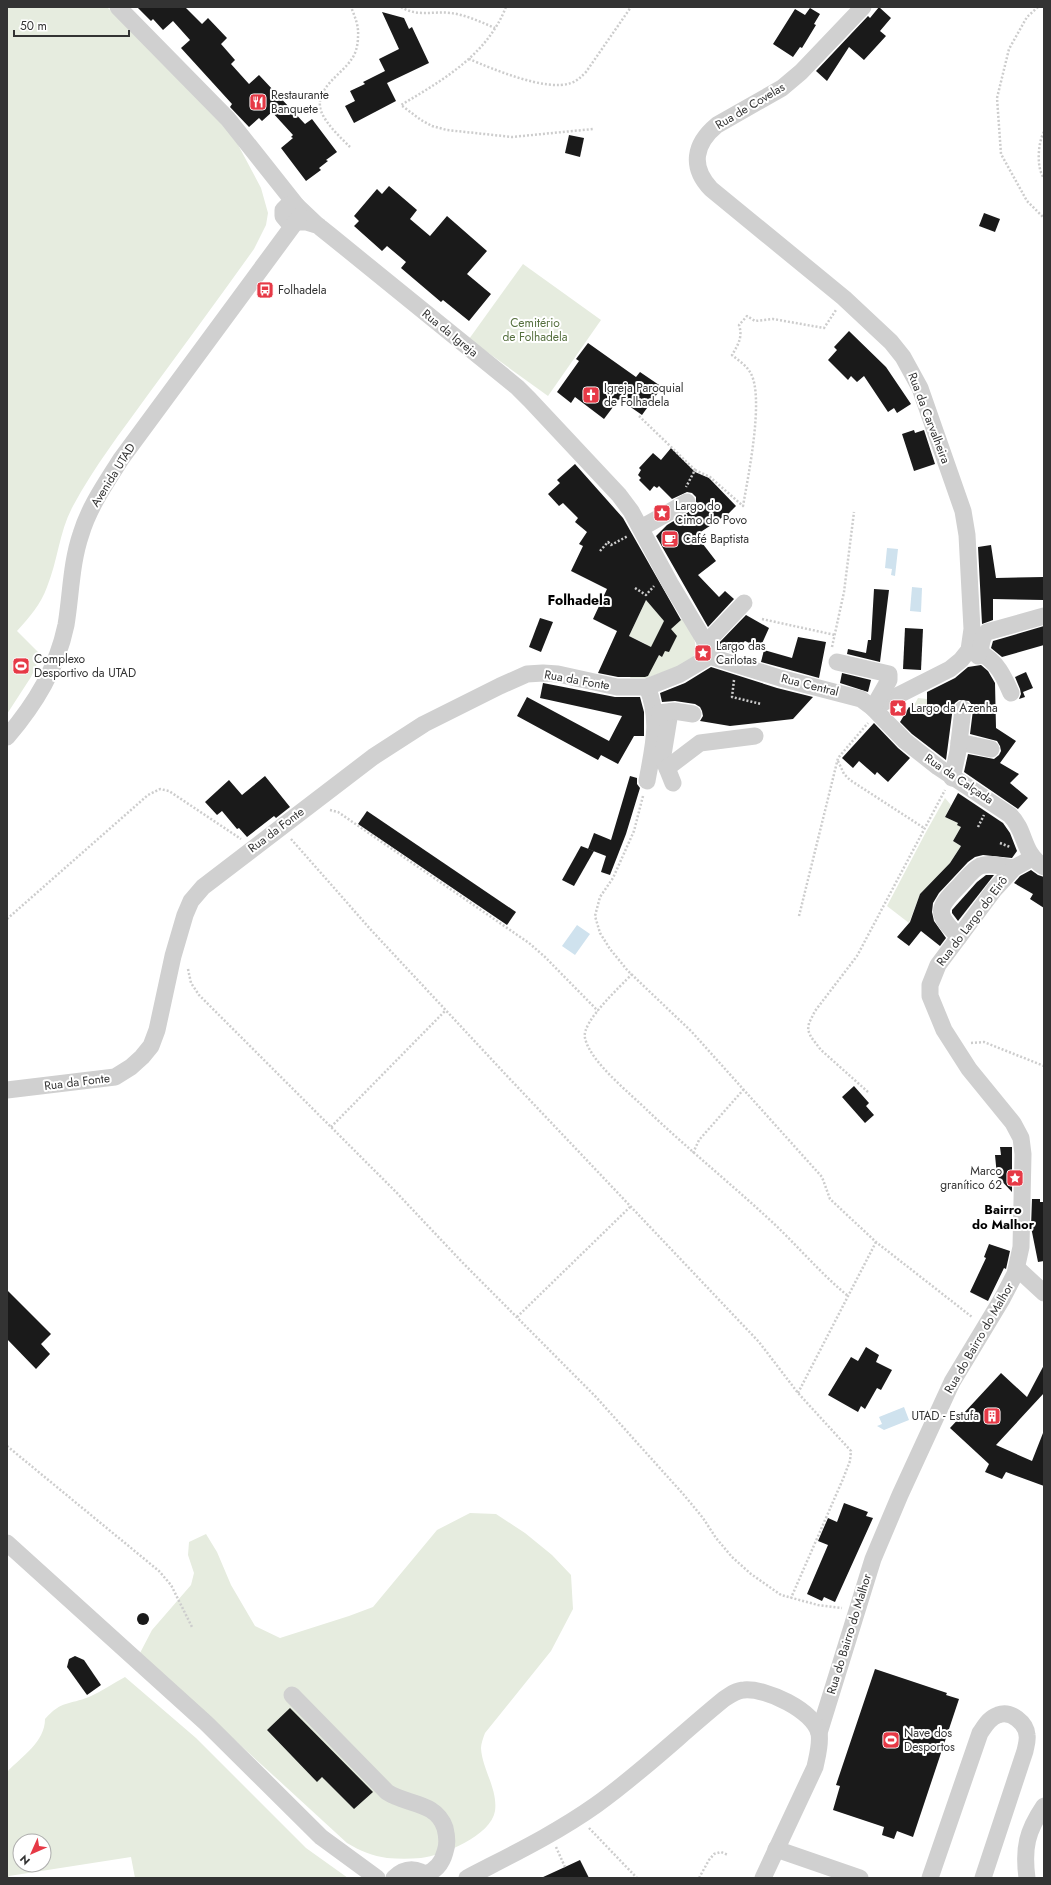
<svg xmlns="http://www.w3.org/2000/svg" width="1051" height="1885" viewBox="0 0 1051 1885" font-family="Jost,sans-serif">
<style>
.green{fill:#e6ecdf;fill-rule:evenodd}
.water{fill:#cfe2ee}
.building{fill:#1a1a1a;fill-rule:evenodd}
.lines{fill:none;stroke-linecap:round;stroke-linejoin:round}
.path{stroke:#cdcdcd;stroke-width:2.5;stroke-dasharray:2 2;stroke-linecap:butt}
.minor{stroke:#d0d0d0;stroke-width:17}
.labels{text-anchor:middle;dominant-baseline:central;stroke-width:4;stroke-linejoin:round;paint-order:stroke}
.poi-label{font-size:12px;fill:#333;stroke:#fff;text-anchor:start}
.street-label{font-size:12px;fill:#333;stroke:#fff}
.park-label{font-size:12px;fill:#56703f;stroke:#fff}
.neighbourhood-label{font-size:13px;font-weight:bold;fill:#000;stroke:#fff}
.quarter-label{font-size:14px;font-weight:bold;fill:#000;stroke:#fff}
</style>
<rect width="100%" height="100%" fill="#fff"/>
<g class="green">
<path d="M7,7H107L208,107L236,141L261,188L268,213L266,225L254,249C219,298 183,347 147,396C121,432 94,467 73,506C59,532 58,560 47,587C41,604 29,618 17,631L41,655L31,677L7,714Z"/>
<path d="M523,264L601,320L548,396L469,339Z"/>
<path d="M646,600L671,628L685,616C691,631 702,647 690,662L647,678H630L646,644L629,636Z"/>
<path d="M918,698L927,699L938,723L912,709Z"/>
<path d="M945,798L951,805L945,817L958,823L961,827L953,841L961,846L950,863L920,894L909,923L887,906L926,832Z"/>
<path d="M470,1513L496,1514L525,1533L552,1555L571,1575L573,1609L551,1651L485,1733C483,1738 481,1744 481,1748C482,1769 498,1789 495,1811C491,1836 443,1855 421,1858C410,1859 398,1859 387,1858C373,1856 360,1851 347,1843L140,1653L152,1630L191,1585L194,1573L188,1555L189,1542L206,1534L217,1552L231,1585L255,1626L280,1638L349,1616L373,1607L437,1530Z"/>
<path d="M125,1677L196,1738L306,1848L348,1878H135L131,1857L9,1876V1878H7V1772C22,1756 45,1742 45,1719C62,1700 69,1705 89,1697C102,1691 114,1683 125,1677ZM20,1841H44V1865H20Z"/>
</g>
<g class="water">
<path d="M887,548L898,549L895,576L891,575L892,569L885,568Z"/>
<path d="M912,587L922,588L921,612L910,611Z"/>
<path d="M577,925L590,934L575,955L562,946Z"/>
<path d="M904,1407L909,1420L884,1430L877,1426L882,1424L879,1417Z"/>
</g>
<g class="building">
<path d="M137,7H188L186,8L202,24L208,18L227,38L221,44L235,60L231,64L249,84L259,75L305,124L312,119L337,152L326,160L328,161L319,168L321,170L306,181L281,148L293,138L291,137L293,135L272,112L262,121L259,118L249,127L230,107L232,104L181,48L190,40L173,21L163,30L153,19L151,21Z"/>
<path d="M879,7L891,18L880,31L886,36L864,60L849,47L827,81L816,71L868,16L870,18Z"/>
<path d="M810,8L820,14L814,24L816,25L802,48L800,47L793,57L773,44L795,9L805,15Z"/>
<path d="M382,12L404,18L409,29L412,27L429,63L387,83L396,101L354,123L345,106L355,101L350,91L365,84L363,82L385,71L379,59L399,49Z"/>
<path d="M569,135L584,138L580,157L565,153Z"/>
<path d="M389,186L417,210L410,219L430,236L447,216L487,251L467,274L491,294L469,321L443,300L441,302L401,268L406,262L387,246L382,251L354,226L359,221L354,216L377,189L382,194Z"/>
<path d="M984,213L1000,219L995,232L979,226Z"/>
<path d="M849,331L886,367L911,404L897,413L894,408L888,412L864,376L857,382L851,376L848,380L828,360L837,350L834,347Z"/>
<path d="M588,343L636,377L640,372L662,387L642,415L619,399L604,419L575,397L571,403L557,392L579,361L576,359Z"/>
<path d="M914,430L915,433L924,430L935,464L914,471L902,434Z"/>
<path d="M671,448L695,472L709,478L736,506L728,514L727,513L719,520L696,535L716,561L698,575L719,597L725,591L734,599L708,627L656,536L667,525L692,510L696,507V497L692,493L687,492L672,499L659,486L657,488L654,486L650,491L639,480L641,478L638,475L641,470L639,468L653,453L661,460Z"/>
<path d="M575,464L623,518L681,620L671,629L677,636L669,652L665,651L662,657L659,655L648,676L645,677H618L598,673L617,631L593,619L607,589L571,571L583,546L579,544L587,532L575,522L578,518L563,503L559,506L548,494L560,483L557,480ZM646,600L664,621L651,647L629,636Z"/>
<path d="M991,545L996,578L1044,577V600L993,599V620L982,624L978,547Z"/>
<path d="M874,589L889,590L880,662L847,654L848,649L866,653L868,640H871Z"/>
<path d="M746,615L769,628L760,648L745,641L733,653L722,650L718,644Z"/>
<path d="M540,618L553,622L541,652L529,647Z"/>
<path d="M1044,626V645L1002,657L991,648L993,641Z"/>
<path d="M905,628L923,629L921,670L903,669Z"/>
<path d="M798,637L826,642L819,678L761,662L764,650L792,658Z"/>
<path d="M981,665L988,671L995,683L996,728L1016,741L1000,763L1019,774L1010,783L1028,798L1018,809L964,772L968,754L994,759L999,755L1001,751L1000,746L997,741L970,734L973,710L972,705L969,701L959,700L955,703L953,707L946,760L912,734L900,722L909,707L927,716V692L955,678L968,667Z"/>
<path d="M711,667L777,688L813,697L793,719L730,726L700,721L703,716L702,711L700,707L695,704L675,701L662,702L660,693L685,683Z"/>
<path d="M1026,672L1033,688L1023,692L1025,697L1019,699L1021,694L1020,689L1015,677Z"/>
<path d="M842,673L871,680L868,692L840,683Z"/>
<path d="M543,683L615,697H640L644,712V736H634L618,764L601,755L598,760L517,716L527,697L609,741L622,716L540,698Z"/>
<path d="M874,723L898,748L910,758L888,782L877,772L875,775L859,761L853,768L842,758Z"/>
<path d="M265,776L290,807L276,818L274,816L247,837L239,828L237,829L222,811L217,815L205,802L229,780L242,795Z"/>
<path d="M630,776L637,778V784L640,788L626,834L610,875L601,872L606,856L588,849L594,833L611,840Z"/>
<path d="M958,793L1003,823L1010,833L1017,851L1012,858L983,855L975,857L968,862L939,893L933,903L932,912L934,921L946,938L940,946L921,931L909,946L897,937L910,922L920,894L950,863L961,846L953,841L961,827L957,825L958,823L945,817Z"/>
<path d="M367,811L516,912L507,925L358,824Z"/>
<path d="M581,846L594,851L574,886L562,880Z"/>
<path d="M1031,870L1038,875L1044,877V908L1030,899L1033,894L1014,883L1020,876Z"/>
<path d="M986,875H994L958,921L952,913V910L977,882Z"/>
<path d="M854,1086L869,1103L866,1106L874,1115L865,1123L842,1097Z"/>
<path d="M1000,1147H1012V1192L997,1176L995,1155H1001Z"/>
<path d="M1032,1199H1040V1202H1044V1261L1038,1262L1031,1227Z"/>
<path d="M989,1244L1010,1251L1006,1269L1004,1268L988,1301L970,1292L986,1258L984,1257Z"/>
<path d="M7,1290L51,1334L41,1344L50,1354L36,1369L7,1339Z"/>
<path d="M866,1347L879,1355L876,1362L892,1370L881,1390L877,1388L865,1409L861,1406L858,1412L828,1395L851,1357L858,1361Z"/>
<path d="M1044,1365V1393L996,1445L1032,1461L1043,1433H1044V1486L1006,1472L1002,1479L985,1472L989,1464L950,1428L1001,1373L1027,1397Z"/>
<path d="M844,1503L868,1512L866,1516L873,1518L835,1602L824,1597L822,1601L807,1594L828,1545L818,1541L828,1518L837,1522Z"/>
<circle cx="143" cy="1619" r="6"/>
<path d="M75,1656L84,1660L101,1685L87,1695L67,1667L69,1659Z"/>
<path d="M875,1669L947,1693L946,1695L959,1699L913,1837L897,1831L894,1839L882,1835L884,1827L833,1810L840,1786L836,1785Z"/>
<path d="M290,1708L373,1792L354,1809L322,1777L317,1782L267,1730Z"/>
<path d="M580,1860L589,1878H541L565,1867Z"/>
</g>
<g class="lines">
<g class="path">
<path d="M401,7C417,17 433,11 451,13C466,15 481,22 495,28"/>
<path d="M506,7C487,55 443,80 401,105L421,120L432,126L447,130L512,137L593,129"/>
<path d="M1038,7L1027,17L1009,49L997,98L1001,154L1027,201L1044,218"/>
<path d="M469,59C493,69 546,92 571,83C577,81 581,77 586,72L631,7"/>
<path d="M1044,132C1038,142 1036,168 1044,178"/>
<path d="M350,147C340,137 326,124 321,111C314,89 341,75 351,60C356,54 358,44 358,37C359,26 355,17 351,7"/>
<path d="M639,416L695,470L686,487"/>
<path d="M695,470L710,477L743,506C748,477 765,395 750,372C746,365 738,360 732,355C738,345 743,337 739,325L747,316L755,321L773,319L824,328L836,310"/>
<path d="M600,551L608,542L611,545L628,536"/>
<path d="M635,588L646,595L654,586"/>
<path d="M762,619L835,635"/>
<path d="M832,647L844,592L854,512"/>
<path d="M734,680L732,697L761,704"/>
<path d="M838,761L844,774L850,780L924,828"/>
<path d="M643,796L634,831L613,878L600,897L595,916L600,933L610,949L628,971L691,1031L822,1177L830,1199L876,1242L972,1317"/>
<path d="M330,810L338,812L529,943L545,957L598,1011"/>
<path d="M978,827L984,815"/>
<path d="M291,839L372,931L508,1077L759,1342L798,1393L851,1451L850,1461L843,1479L791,1598"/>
<path d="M1000,843L1010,847"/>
<path d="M799,916L838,758L868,723"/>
<path d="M7,919L148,795L160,789L169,791L241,839"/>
<path d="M188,969L191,983L199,995L396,1192L462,1262L596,1397L684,1495L703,1518L716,1538L732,1557L751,1574L781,1595L818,1605L842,1608"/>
<path d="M632,974C621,986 581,1022 585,1038C590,1062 631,1094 648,1111C688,1149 730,1183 770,1220C797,1245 820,1273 848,1296"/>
<path d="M971,1043L984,1042L1044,1066"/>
<path d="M868,1092L821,1050L811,1037L808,1030L809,1023L815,1011L857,956L945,790"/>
<path d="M331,1127L446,1010"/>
<path d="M693,1153L699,1140L744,1089"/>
<path d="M517,1317L630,1207"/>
<path d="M798,1393L876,1242"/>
<path d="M7,1446L159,1571L171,1585L192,1627"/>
<path d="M589,1828L637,1878"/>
<path d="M556,1847L565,1867"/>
<path d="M699,1878L709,1860L714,1854L721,1852L728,1855"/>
</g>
<g class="minor">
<path d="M118,7L228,119L297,206"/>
<path d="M863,7L801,72L782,88L717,125C694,144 690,167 711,189L844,298L891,342L903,357L920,388L963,511L967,535L972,629L969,650L961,660L950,669L873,708"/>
<path d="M319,226L306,222H288L283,216V210L288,205L297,206L316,224L331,236L517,387L530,400L619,495L631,511L670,583L715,658L780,678L861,699L873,708L905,741L938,767L1010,815C1027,832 1021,852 1044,867"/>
<path d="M641,528L687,502"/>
<path d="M705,644L744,603"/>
<path d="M980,653C997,661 1004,677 1011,693"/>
<path d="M978,656C983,648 979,639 987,632L1044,616"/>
<path d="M837,662L889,674V680L873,708"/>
<path d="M647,687C661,720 653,747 647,781"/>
<path d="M670,712L663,755L665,763L673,783"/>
<path d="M659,713L674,711L693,714"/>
<path d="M7,737C36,703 57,668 66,625C71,595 71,563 81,534C89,507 106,483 121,459L300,216"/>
<path d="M959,742L991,749"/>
<path d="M667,768L700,743L755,736"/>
<path d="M952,778L958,751L963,709"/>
<path d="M959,937C935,913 936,909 960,885C966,879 972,870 980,866C991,862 1003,867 1014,868"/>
<path d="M7,1090L115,1077L131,1067L142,1057L151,1046L157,1030L173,956L185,915L191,901L203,887L373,757L424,724L500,686L527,674L543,673L558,674L617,687H647L680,674L712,655"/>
<path d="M1017,1268L1044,1293"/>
<path d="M7,1543L206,1723L321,1837L377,1878"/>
<path d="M292,1695L387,1792C406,1805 436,1801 445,1828C447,1836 448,1844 445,1852C442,1863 436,1871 425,1874"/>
<path d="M819,1733L873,1559L900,1495L952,1382L1002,1299L1015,1274L1021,1247L1023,1154L1021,1138L1013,1123L969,1069L944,1030L930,996V985L938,965L994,890L1014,868L1032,858"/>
<path d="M776,1849L860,1878"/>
<path d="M394,1878C405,1867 418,1867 429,1878"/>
<path d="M467,1878C511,1855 555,1834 596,1805C641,1773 681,1734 724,1699C730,1695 737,1690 744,1690C766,1688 813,1710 819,1733C821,1744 817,1757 815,1767L763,1878"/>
<path d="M930,1878L980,1733C985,1726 989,1718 998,1715C1011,1710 1026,1723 1027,1735C1028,1740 1026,1746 1025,1751L983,1878"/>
<path d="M1027,1878C1023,1848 1027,1831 1044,1806"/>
</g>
</g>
<defs>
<g id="restaurant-square" transform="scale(0.9)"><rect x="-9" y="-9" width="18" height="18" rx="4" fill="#e63946" stroke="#fff"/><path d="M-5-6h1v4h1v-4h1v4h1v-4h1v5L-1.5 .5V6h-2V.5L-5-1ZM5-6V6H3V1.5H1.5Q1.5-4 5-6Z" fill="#fff"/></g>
<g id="bus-square" transform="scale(0.9)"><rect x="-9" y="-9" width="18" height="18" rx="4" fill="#e63946" stroke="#fff"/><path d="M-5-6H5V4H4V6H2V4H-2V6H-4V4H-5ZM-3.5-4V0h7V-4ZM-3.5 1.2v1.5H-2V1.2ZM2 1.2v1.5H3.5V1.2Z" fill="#fff"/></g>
<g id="church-square" transform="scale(0.9)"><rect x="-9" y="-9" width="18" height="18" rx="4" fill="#e63946" stroke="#fff"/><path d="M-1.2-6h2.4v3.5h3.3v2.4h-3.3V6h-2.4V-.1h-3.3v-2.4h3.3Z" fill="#fff"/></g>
<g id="sight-square" transform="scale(0.9)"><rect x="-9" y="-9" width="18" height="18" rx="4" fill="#e63946" stroke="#fff"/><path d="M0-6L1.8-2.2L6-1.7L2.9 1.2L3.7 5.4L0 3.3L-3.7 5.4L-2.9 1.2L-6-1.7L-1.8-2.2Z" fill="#fff"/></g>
<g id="cafe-square" transform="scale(0.9)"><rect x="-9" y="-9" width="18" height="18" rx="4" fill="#e63946" stroke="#fff"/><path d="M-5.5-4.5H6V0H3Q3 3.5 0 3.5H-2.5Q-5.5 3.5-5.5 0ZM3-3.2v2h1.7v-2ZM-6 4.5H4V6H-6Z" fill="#fff"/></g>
<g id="stadium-square" transform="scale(0.9)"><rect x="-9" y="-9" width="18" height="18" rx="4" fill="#e63946" stroke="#fff"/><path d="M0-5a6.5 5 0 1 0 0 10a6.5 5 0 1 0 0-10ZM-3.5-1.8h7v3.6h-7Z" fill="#fff"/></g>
<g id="building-square" transform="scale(0.9)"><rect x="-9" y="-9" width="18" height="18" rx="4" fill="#e63946" stroke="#fff"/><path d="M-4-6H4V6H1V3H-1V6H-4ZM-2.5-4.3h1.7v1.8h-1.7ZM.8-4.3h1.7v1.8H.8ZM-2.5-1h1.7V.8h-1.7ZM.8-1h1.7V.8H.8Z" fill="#fff"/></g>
</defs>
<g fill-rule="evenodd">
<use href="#restaurant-square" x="258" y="102"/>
<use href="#bus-square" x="265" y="290"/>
<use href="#church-square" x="591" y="395"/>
<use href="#sight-square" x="662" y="513"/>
<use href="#cafe-square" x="670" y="539"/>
<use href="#sight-square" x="703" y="653"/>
<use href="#stadium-square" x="21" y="666"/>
<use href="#sight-square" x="898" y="708"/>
<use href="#sight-square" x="1015" y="1178"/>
<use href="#building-square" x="992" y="1416"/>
<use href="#stadium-square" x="891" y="1740"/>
</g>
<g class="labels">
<g class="poi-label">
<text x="271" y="95">Restaurante<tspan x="271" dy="14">Banquete</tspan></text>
<text x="278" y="290">Folhadela</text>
<text x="604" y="388">Igreja Paroquial<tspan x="604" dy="14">de Folhadela</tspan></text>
<text x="675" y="506">Largo do<tspan x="675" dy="14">Cimo do Povo</tspan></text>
<text x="683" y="539">Café Baptista</text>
<text x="716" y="646">Largo das<tspan x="716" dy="14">Carlotas</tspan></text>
<text x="34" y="659">Complexo<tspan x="34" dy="14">Desportivo da UTAD</tspan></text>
<text x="911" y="708">Largo da Azenha</text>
<text x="1002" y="1171" text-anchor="end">Marco<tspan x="1002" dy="14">granítico 62</tspan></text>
<text x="979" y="1416" text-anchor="end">UTAD - Estufa</text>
<text x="904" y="1733">Nave dos<tspan x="904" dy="14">Desportos</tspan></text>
</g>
<g class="street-label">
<text transform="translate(750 106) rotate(-31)">Rua de Covelas</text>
<text transform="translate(450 333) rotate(39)">Rua da Igreja</text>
<text transform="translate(929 418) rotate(69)">Rua da Carvalheira</text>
<text transform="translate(113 475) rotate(-58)">Avenida UTAD</text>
<text transform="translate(577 680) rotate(10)">Rua da Fonte</text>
<text transform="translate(810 685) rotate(14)">Rua Central</text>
<text transform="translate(959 779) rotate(34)">Rua da Calçada</text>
<text transform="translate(276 830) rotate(-37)">Rua da Fonte</text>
<text transform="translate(972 921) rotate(-53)">Rua do Largo do Eirô</text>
<text transform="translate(77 1082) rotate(-7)">Rua da Fonte</text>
<text transform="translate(979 1338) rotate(-60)">Rua do Bairro do Malhor</text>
<text transform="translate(849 1634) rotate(-73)">Rua do Bairro do Malhor</text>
</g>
<g class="park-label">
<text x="535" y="323">Cemitério<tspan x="535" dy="14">de Folhadela</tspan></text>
</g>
<g class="neighbourhood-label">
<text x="1003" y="1209">Bairro<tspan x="1003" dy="15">do Malhor</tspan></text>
</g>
<g class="quarter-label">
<text x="579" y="600">Folhadela</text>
</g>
</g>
<rect width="1051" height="1885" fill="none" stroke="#333333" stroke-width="16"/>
<g transform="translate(32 1853) rotate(225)"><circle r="19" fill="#ffffff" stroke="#adadad"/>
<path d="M0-3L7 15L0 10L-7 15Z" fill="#e63946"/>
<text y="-6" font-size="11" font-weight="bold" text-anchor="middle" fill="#333333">N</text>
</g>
<path d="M14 30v6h115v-6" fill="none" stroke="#333333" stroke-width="2"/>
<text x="20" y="30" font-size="12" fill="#333333" stroke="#ffffff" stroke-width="3" paint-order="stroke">50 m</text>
</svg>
